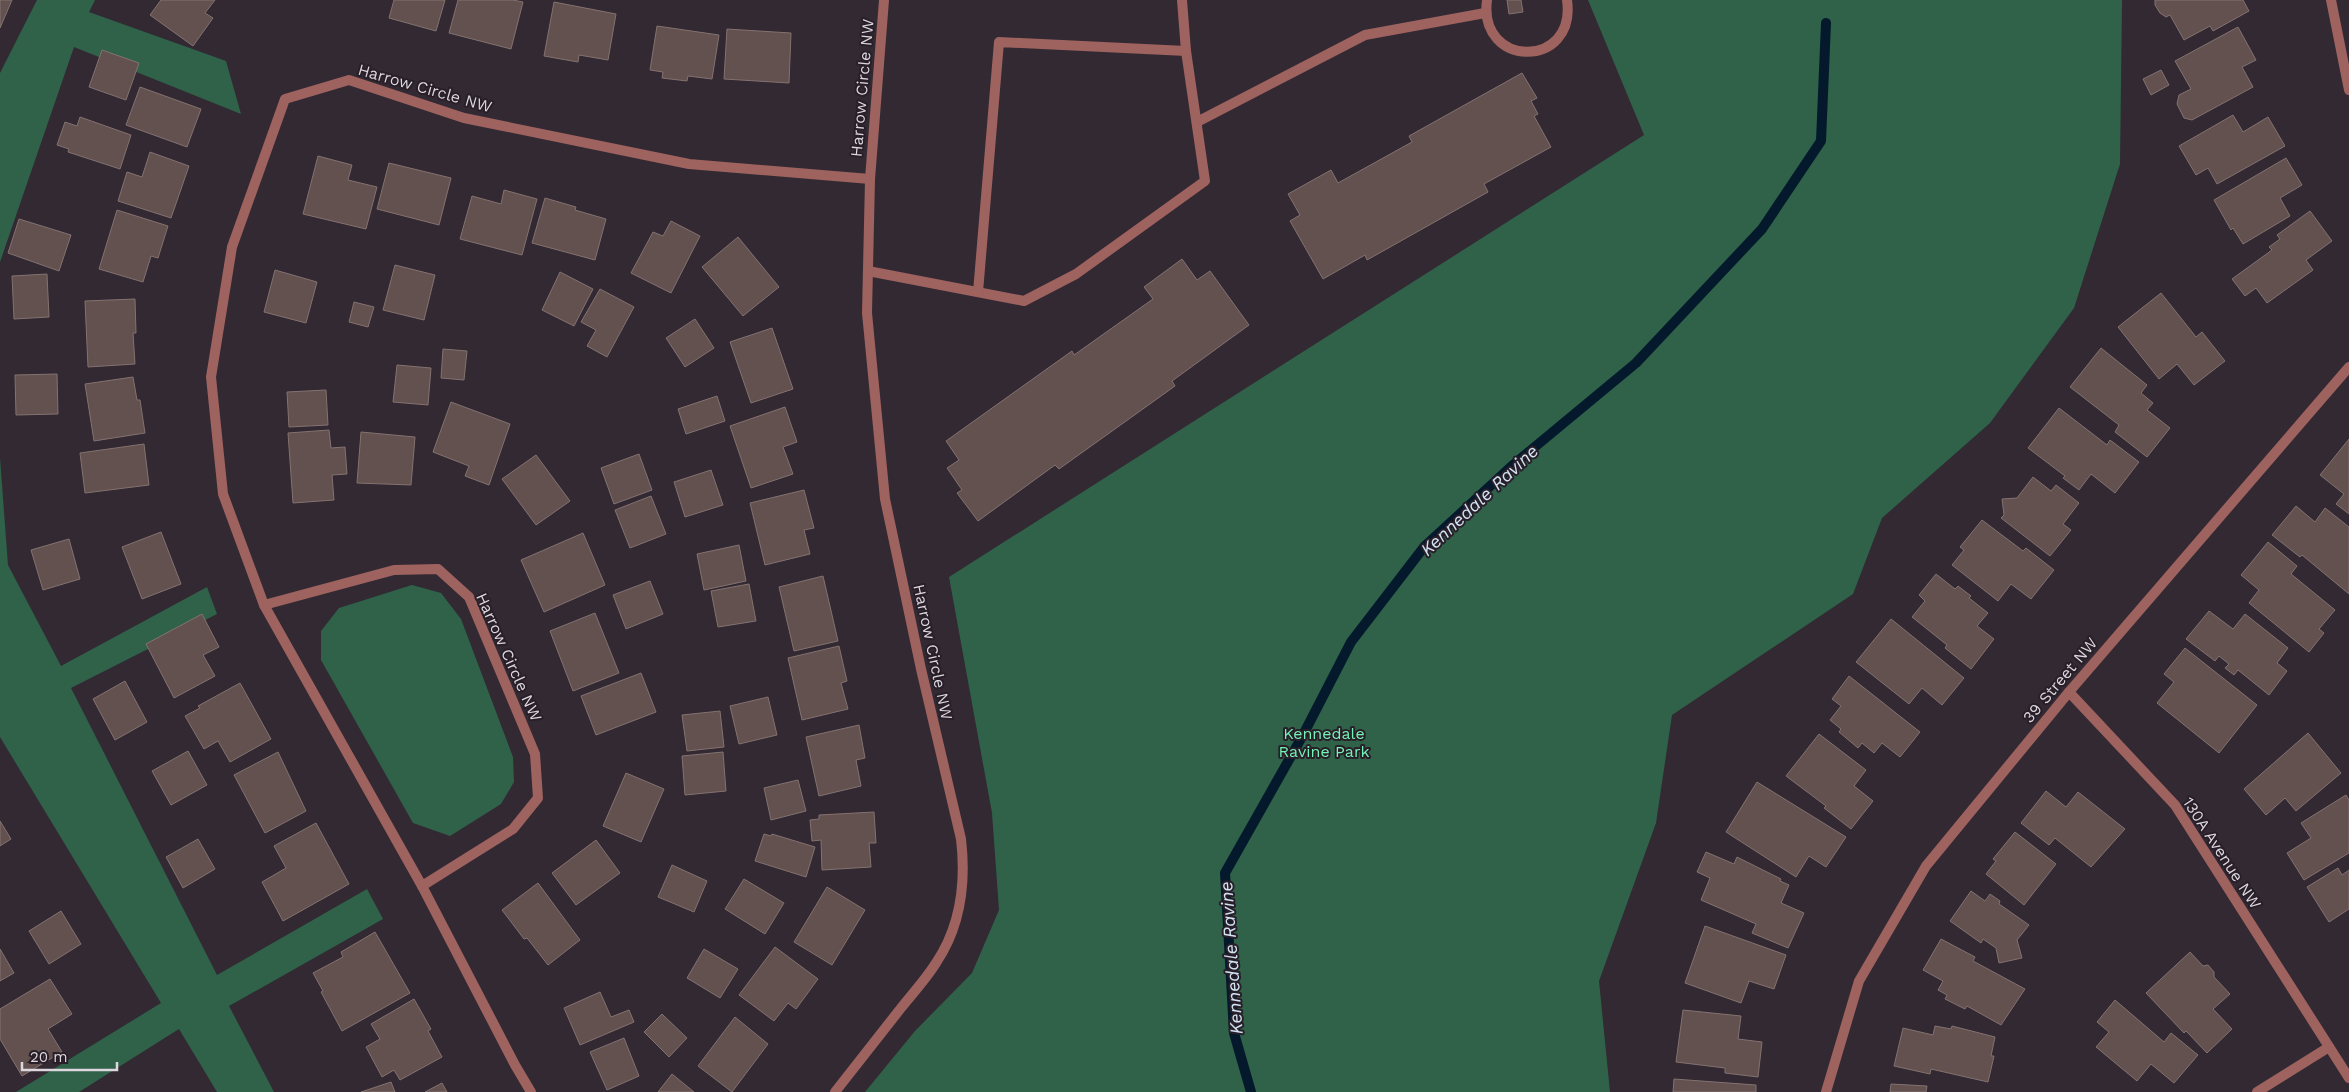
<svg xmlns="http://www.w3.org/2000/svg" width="2349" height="1092" viewBox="0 0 2349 1092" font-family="'Work Sans',sans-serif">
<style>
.green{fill:#2f6249}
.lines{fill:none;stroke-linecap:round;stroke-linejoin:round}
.stream{stroke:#041a2c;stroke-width:10}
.building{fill:#62514f;stroke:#847270}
.lane{stroke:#9e625f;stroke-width:10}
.street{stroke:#9e625f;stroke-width:10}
.labels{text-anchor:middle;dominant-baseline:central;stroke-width:4;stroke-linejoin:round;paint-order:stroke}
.street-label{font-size:16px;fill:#ddd7de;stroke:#281f29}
.park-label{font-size:16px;fill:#74f3b6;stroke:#281f29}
.water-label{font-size:18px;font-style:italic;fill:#d2e4f4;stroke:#281f29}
</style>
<rect width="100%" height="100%" fill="#322933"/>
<g class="green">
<path d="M37,0H95L89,12L226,61L241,114L74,47L0,262V73Z"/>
<path d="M1588,0H2122L2120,164L2074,308L1990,423L1882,518L1853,594L1672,715L1656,823L1599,981L1610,1092H865L915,1031L972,973L999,910L992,813L949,577L1644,135Z"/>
<path d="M0,458L8,565L61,666L207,587L217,614L71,688L217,975L367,889L383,919L229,1006L274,1092H217L179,1029L79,1092H16L161,1003L0,737Z"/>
<path d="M412,585L441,593L461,619L513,757L514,782L501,804L450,836L413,823L321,660V631L339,608Z"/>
</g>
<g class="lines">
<path class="stream" d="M1251,1092L1234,1033L1225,873L1303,735L1351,642L1424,547L1513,465L1636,363L1762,229L1821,141L1826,23"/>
</g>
<g class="building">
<path d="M0,0H12L0,28Z"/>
<path d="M161,0H215L205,13L213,18L193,46L150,15Z"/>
<path d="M394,0H445L436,31L389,18Z"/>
<path d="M458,0H513L523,2L511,49L449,33Z"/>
<path d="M1507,0H1521L1523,12L1509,14Z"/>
<path d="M2155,0H2243L2249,11L2213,31L2210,26L2184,40L2170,15L2166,17L2160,13L2155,5Z"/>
<path d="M554,2L616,14L608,60L579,55L578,62L544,56Z"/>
<path d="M657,26L719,35L712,79L688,76L687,81L662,78L663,72L650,70Z"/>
<path d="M2238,27L2256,60L2242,67L2253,87L2192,120L2184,118L2177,104L2179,95L2191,89L2175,61Z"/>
<path d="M727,29L791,33L789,83L724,79Z"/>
<path d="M102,50L139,63L126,100L89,87Z"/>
<path d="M2161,70L2169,85L2151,95L2143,79Z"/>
<path d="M1522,73L1537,98L1531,101L1538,114L1534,116L1551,147L1484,184L1488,192L1367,260L1365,255L1323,279L1290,221L1300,215L1288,194L1331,170L1338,183L1412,142L1409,136Z"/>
<path d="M140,87L201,109L187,147L126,125Z"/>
<path d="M2233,115L2243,132L2268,117L2285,146L2217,184L2208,168L2196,175L2179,146Z"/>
<path d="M80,117L131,135L120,169L68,152L69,149L57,145L65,122L77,126Z"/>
<path d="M150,152L189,166L171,218L118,201L127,172L142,177Z"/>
<path d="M318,156L352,165L348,180L377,187L366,229L303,214Z"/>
<path d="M2286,158L2302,185L2280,198L2290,216L2243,244L2233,228L2231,230L2214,200Z"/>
<path d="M389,163L451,178L439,225L377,209Z"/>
<path d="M504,190L537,199L522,255L460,239L472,196L501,204Z"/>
<path d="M545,198L576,207L575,210L606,219L595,260L532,243Z"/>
<path d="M117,210L168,226L158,258L151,256L143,282L99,269Z"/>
<path d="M2310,211L2332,241L2306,260L2313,270L2267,303L2256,288L2245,296L2232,279L2272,250L2269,247L2280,239L2277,235Z"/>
<path d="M19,219L71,235L59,271L8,253Z"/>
<path d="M671,221L700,236L671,293L631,273L653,232L663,236Z"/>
<path d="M738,237L779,287L743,316L702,267Z"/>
<path d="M1182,259L1197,280L1210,271L1249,325L1172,381L1175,386L1059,469L1055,465L978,521L957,493L962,490L947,468L959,460L946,441L1072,351L1074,355L1153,299L1144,287Z"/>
<path d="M395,265L435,275L424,320L383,310Z"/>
<path d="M275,270L317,282L306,323L264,312Z"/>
<path d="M560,272L593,289L574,326L542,310Z"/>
<path d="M47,274L49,317L14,319L12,276Z"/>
<path d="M600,289L634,307L607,357L587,346L596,330L581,322Z"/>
<path d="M2161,293L2196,337L2202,332L2225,361L2194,385L2177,364L2159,379L2118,327Z"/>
<path d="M135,299L136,333H133L135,364L88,367L85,301Z"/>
<path d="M354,302L374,307L368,327L349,322Z"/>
<path d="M695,319L714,348L685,367L666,338Z"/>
<path d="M772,328L793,389L751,403L730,342Z"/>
<path d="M2101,348L2147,385L2141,393L2153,403L2147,410L2170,428L2147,457L2115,432L2119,425L2070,387Z"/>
<path d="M443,349L467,351L464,380L441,378Z"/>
<path d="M397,365L431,368L428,405L393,402Z"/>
<path d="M57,374L58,414L16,415L15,375Z"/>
<path d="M133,377L137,400H140L145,433L94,441L85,384Z"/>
<path d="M326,390L328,425L289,427L287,392Z"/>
<path d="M717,396L725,421L686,434L678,409Z"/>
<path d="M451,402L510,424L489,485L465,476L469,466L433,452Z"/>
<path d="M785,407L797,442L783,447L793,474L751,488L730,426Z"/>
<path d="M2059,408L2107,445L2110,440L2139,462L2115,493L2091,474L2079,490L2063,478L2065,476L2028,448Z"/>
<path d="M329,430L331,448L345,447L347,474L332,475L334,500L293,503L288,433Z"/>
<path d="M361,432L415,437L411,485L357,483Z"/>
<path d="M2349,439V514L2336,504L2344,494L2320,475Z"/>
<path d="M144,444L149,485L85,493L80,453Z"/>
<path d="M639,454L652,490L614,504L601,468Z"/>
<path d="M536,455L570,501L536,525L502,479Z"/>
<path d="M711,470L723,505L685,517L674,482Z"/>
<path d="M2033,477L2051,491L2056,485L2079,503L2063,524L2071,530L2050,556L2001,518L2004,515L2002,499L2017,498Z"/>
<path d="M804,490L814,528L804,530L810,554L765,565L750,503Z"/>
<path d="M651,496L666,534L630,548L615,510Z"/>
<path d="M2296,506L2315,522L2325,508L2349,527V594L2302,555L2300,557L2272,535Z"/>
<path d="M1982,520L2023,551L2026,548L2054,570L2031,599L2011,584L1998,601L1952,565L1964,550L1960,547Z"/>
<path d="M161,532L181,584L142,599L122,547Z"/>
<path d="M583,533L605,585L544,612L521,560Z"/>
<path d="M69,539L80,579L43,590L31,550Z"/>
<path d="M2268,542L2297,566L2291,574L2335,610L2319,629L2324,633L2309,652L2249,603L2259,590L2241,575Z"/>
<path d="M739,545L746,581L704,590L697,554Z"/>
<path d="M1936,574L1955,589L1958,586L1971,596L1969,598L1988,613L1977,626L1994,639L1971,669L1945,648L1947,645L1912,617L1925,601L1919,595Z"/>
<path d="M823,576L838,641L794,651L779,587Z"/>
<path d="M650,581L663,614L626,629L613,595Z"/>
<path d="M749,584L756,621L718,627L711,591Z"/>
<path d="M2209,611L2233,629L2245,614L2288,648L2277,663L2287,671L2269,695L2238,670L2234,675L2225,668L2229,664L2219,656L2215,661L2186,639Z"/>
<path d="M595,613L619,673L573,691L550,631Z"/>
<path d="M202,614L219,647L203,655L215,676L174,698L146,644Z"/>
<path d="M1891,619L1964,678L1942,705L1922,688L1909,704L1856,662Z"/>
<path d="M839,646L847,681L841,683L848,709L802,720L788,658Z"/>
<path d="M2185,648L2257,705L2219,753L2157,703L2174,682L2164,674Z"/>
<path d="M641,673L656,712L596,735L581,696Z"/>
<path d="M1849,676L1920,732L1900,757L1882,743L1874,753L1862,743L1858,748L1839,732L1841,729L1830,720L1841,706L1832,699Z"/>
<path d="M125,681L147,722L115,740L93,699Z"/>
<path d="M240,683L271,739L230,762L218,741L204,749L185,716L200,708L198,706Z"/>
<path d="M768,697L777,735L739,744L730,706Z"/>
<path d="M720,711L724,747L687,751L682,715Z"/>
<path d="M859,725L865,758L856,760L861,786L819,796L806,737Z"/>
<path d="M2308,733L2341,773L2296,811L2285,798L2266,815L2244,789Z"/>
<path d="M1819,734L1866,770L1854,786L1873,801L1851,829L1824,808L1826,806L1786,776Z"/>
<path d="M188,751L207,785L171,805L152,771Z"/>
<path d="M278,752L306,811L265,833L234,775Z"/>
<path d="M723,752L726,791L685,795L682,756Z"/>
<path d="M626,773L664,789L641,842L603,826Z"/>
<path d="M798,780L806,811L771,820L764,788Z"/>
<path d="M1757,782L1846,837L1826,867L1809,856L1796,877L1726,832Z"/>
<path d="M2046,791L2066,807L2078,792L2125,829L2091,867L2055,838L2049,845L2021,823Z"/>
<path d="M2346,795L2349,800V853L2304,880L2287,853L2311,838L2301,823Z"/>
<path d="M874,812L876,843H869L871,867L822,870L821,840L812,841L810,820L819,819V815Z"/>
<path d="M0,821L11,839L0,846Z"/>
<path d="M316,823L349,884L283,921L262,882L286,868L274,846Z"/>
<path d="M2015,832L2056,864L2024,905L1986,874L1996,861L1993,859Z"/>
<path d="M764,834L771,836L772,834L815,847L806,877L755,861Z"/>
<path d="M198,839L215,869L183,888L166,857Z"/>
<path d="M596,840L620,873L576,905L552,873Z"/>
<path d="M1706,852L1734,864L1737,857L1781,879L1780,881L1789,885L1781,903L1804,913L1788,948L1752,933L1756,924L1701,900L1710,878L1697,872Z"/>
<path d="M672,865L707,881L694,912L658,897Z"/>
<path d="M2338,868L2342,875L2349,870V909L2329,922L2307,887Z"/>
<path d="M744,879L784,903L765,934L725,909Z"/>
<path d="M538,883L580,940L548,965L527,938L524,939L502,910Z"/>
<path d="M827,887L865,910L832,965L794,942Z"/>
<path d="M1971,891L1985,901L1990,894L2000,901L1999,904L2029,925L2017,940L2022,958L1999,963L1996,948L1983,939L1981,943L1950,921Z"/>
<path d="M61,911L81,944L49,964L29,931Z"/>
<path d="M1705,926L1786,955L1774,989L1749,981L1741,1003L1685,983Z"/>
<path d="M375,932L410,993L342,1031L321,992L323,991L313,973L343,957L341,952Z"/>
<path d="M1941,939L1975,957L1973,961L2025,989L2001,1025L1967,1006L1965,1009L1945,999L1947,995L1938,990L1943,981L1923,970Z"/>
<path d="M775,947L818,979L796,1009L788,1003L774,1021L739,995Z"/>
<path d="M0,949L14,973L0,981Z"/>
<path d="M704,949L738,969L720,998L687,978Z"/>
<path d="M2190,952L2203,966L2208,965L2214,972V977L2230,994L2213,1009L2232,1029L2207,1053L2186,1031L2184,1033L2146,993Z"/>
<path d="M50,979L72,1014L48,1029L62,1052L22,1076L0,1039V1009Z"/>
<path d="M600,992L611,1017L629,1010L634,1022L580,1045L564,1008Z"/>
<path d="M414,999L431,1029L428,1031L442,1057L400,1080L394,1070L382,1077L366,1047L380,1039L371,1024Z"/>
<path d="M2115,1000L2164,1042L2171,1033L2198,1055L2174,1083L2151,1064L2137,1081L2096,1047L2109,1032L2097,1022Z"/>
<path d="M1683,1010L1741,1016L1738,1039L1762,1042L1758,1077L1725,1073V1068L1676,1062Z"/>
<path d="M662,1014L687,1038L669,1057L644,1032Z"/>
<path d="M735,1017L768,1044L732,1092L698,1066Z"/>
<path d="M1935,1026L1951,1029L1952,1026L1995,1037L1991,1056H1994L1988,1082L1931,1069L1930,1074L1894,1066L1903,1028L1933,1035Z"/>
<path d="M624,1038L639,1076L607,1090L590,1052Z"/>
<path d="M672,1074L694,1092H658Z"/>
<path d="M1674,1079L1756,1085V1092H1673Z"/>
<path d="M391,1082L395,1092H361Z"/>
<path d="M442,1083L447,1092H425Z"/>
<path d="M1891,1084L1927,1086L1926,1092H1890Z"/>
</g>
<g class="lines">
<g class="lane">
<path d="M1487,0C1478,69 1577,69 1567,0"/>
<path d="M1197,122L1365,35L1485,13"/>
<path d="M868,271L1024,301L1076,274L1205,181L1186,51L1182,0"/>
<path d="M978,292L999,42L1186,51"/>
</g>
<g class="street">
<path d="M2331,0L2349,90"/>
<path d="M264,605L394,570L438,569L469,597L535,754L538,798L513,829L422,886"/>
<path d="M2069,692L2175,805L2349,1078"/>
<path d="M531,1092L515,1065L422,886L264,605L223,494L211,377L232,247L285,99L349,80L464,118L689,164L870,179"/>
<path d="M835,1092C857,1064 879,1036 901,1008C913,993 926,979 936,963C961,926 966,882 961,839L921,669L885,499L867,313L870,179L884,0"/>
<path d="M1826,1092L1859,981L1926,866L2069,692L2349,367"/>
<path d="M2257,1092L2329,1047"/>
</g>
</g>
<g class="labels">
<g class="street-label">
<text transform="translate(425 88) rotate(16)">Harrow Circle NW</text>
<text transform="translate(862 88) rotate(-85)">Harrow Circle NW</text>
<text transform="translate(933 652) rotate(78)">Harrow Circle NW</text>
<text transform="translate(509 657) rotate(66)">Harrow Circle NW</text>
<text transform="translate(2060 680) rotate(-50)">39 Street NW</text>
<text transform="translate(2222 853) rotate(57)">130A Avenue NW</text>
</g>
<g class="park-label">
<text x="1324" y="733">Kennedale<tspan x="1324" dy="18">Ravine Park</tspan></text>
</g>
<g class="water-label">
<text transform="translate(1479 500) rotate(-43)">Kennedale Ravine</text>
<text transform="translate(1231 958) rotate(-94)">Kennedale Ravine</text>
</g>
</g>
<path d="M22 1062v8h95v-8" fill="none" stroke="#ddd7de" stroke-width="2.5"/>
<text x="30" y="1062" font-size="15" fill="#ddd7de" stroke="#281f29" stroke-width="4" paint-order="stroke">20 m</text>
</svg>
